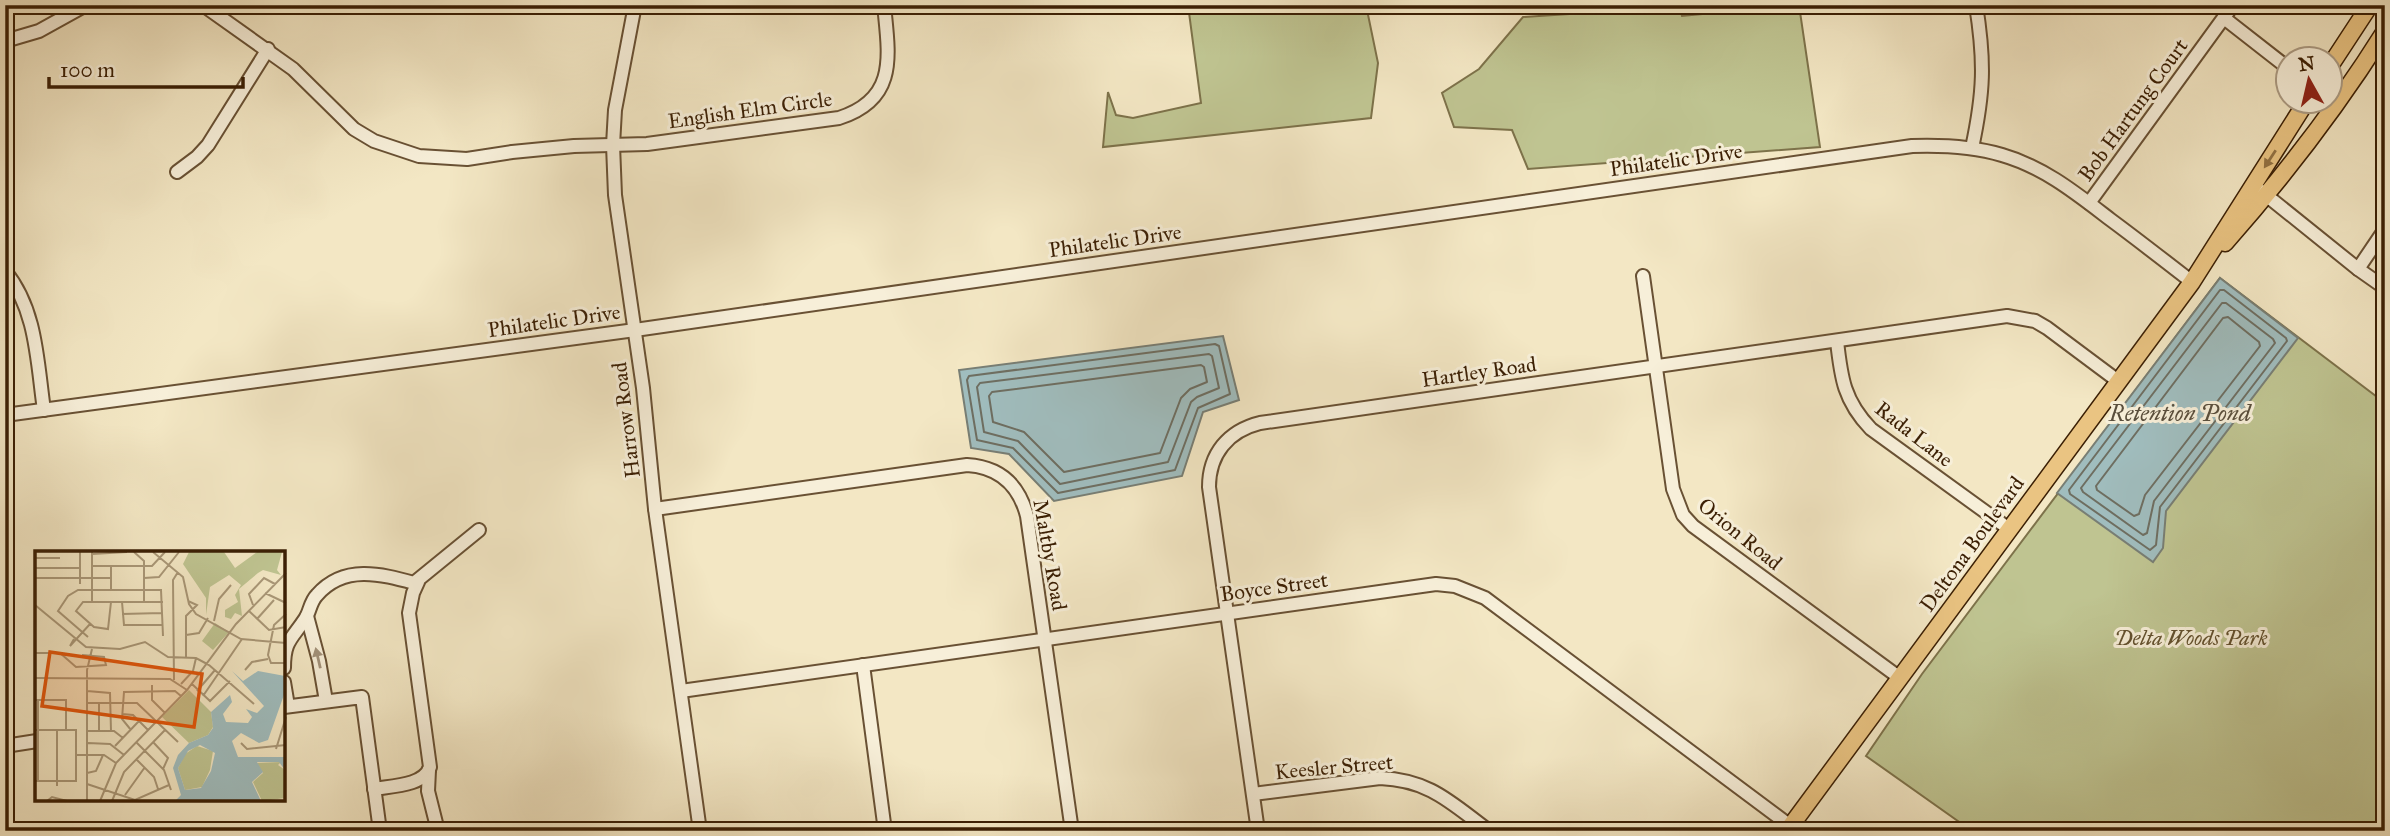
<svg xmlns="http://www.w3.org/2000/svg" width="2390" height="836" viewBox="0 0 2390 836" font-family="'IM FELL Great Primer',serif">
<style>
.green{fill:#bfc491;stroke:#7d724a;stroke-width:2}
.water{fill:#a0bdbe;stroke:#787e74;stroke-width:2}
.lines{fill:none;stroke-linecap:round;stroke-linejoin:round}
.shore{stroke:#6e6e61;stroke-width:2}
.minor-casing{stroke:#695134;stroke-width:16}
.major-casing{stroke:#3b1f04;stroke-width:19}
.minor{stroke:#f7efd9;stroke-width:12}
.major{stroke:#eac482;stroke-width:16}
.oneway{fill:#927243}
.oneway2{fill:#a29179}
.labels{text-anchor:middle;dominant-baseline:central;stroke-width:6;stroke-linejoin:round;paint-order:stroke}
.street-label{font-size:21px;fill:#3b1f04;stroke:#f7efd9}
.park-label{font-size:21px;font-style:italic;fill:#63512e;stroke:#f7efd9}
.water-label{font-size:23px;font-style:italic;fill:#594e3c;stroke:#f7efd9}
.inset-road{fill:none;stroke:#a99777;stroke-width:2}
.view{fill:#df560c;fill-opacity:0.15;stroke:#df560c;stroke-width:3.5}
.inset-edge{fill:none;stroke:#3b1f04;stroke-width:3.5}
</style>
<rect width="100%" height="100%" fill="#f3e7c4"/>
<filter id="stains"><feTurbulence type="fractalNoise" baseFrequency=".00286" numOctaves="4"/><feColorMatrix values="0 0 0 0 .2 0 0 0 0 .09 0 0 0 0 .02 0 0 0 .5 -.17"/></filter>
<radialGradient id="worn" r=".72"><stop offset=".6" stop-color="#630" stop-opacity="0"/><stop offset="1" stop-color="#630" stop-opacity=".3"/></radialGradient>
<g class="green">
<path d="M1188,5H1366L1378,63L1371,118L1103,147L1108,92L1116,115L1133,118L1201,103Z"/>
<path d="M1629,5H1679L1682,16L1799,5L1820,147L1528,169L1512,130L1454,127L1442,93L1479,69L1523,17L1629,10Z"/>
<path d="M2220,278L2385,403V831H1972L1866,756L1922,674Z"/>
</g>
<g class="water">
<path d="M2220,278L2298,338L2166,511L2163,548L2153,562L2057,493Z"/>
<path d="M1223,336L1239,400L1203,412L1182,476L1054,501L1009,454L971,448L959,370Z"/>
</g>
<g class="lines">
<g class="shore">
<path d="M2220,290H2224L2286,338L2287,341L2160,507L2156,545L2150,550L2070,494L2069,490Z"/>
<path d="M2222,303H2226L2273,339L2275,343L2154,501L2147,533L2143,535L2083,492L2081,488Z"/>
<path d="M2228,317L2259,342L2260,346L2145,495L2139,514L2134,516L2097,490L2096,486L2223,318Z"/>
<path d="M1215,344L1219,346L1230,394L1198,408L1175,470L1058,493L1013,448L977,440L967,380L969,376Z"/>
<path d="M1209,354L1212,356L1219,388L1197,397L1191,402L1168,462L1060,484L1018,441L984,432L977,387L980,383Z"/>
<path d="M1201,365L1204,367L1207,382L1190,389L1181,398L1160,453L1064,472L1024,432L993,422L989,396L992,392Z"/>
</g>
<g class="minor-casing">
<g id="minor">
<path d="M203,5L293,69L354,129L374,141L419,156L467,159L512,152L574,146L647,144L839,118C898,99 889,56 884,5"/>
<path d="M635,5L615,110L613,145L615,195L643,388L655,509L700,831"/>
<path d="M2224,18L2288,68"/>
<path d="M5,41L39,31L86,5"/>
<path d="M1972,148C1984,92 1985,62 1976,5"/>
<path d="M177,172L197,157L208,145L268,49"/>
<path d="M2261,191L2358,269L2385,288"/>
<path d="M2089,203L2233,5"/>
<path d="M2358,269L2385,229"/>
<path d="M5,271C37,310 37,362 44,410"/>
<path d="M1643,276L1673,489L1683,515L1693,526L1900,678"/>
<path d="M1837,341C1841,378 1844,401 1871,429L2009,529"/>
<path d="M5,415L635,330L1912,146C1942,145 1972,146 2002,155C2044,167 2077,194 2111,220C2138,240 2165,261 2192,282"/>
<path d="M655,509L967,465C1000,467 1019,485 1027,516L1072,831"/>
<path d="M307,616L319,661L326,701"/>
<path d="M863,665L885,831"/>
<path d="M284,668C284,641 291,640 305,619C310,612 310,602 317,595C344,564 381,574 414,583L479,530"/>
<path d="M284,682L288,706"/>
<path d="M681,691L1436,584L1455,586L1485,598L1797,831"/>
<path d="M284,707L362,697L380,831"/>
<path d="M5,746L37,741"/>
<path d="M429,770L428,791L438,831"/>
<path d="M374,789C391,786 424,786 430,767L409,613L413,593L418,582"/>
<path d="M1253,794L1380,778C1430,780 1451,803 1489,831"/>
<path d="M1258,831L1209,487C1209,454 1228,431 1260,423L2007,316L2035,321L2047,328L2118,381"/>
</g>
</g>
<g class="major-casing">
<g id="major">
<path d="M2330,66L2370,5"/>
<path d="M2225,243C2284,176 2338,106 2385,31"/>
<path d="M1787,831L2192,282L2306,102"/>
</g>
</g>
<use href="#minor" class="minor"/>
<use href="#major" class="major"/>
</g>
<defs><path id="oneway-solid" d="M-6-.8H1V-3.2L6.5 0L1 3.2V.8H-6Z" transform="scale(1.75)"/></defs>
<use class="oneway" href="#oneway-solid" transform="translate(2270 159) rotate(123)"/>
<use class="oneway2" href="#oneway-solid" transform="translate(318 658) rotate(-103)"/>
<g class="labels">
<g class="street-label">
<text transform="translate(750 110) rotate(-8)">English Elm Circle</text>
<text transform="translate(2133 110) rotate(-54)">Bob Hartung Court</text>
<text transform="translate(1676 160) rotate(-8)">Philatelic Drive</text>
<text transform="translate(1115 241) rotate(-8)">Philatelic Drive</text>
<text transform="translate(554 321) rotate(-8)">Philatelic Drive</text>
<text transform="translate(1479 372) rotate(-8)">Hartley Road</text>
<text transform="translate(626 420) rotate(-97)">Harrow Road</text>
<text transform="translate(1914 434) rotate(38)">Rada Lane</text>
<text transform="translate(1740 534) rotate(39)">Orion Road</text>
<text transform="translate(1972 544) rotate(-54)">Deltona Boulevard</text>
<text transform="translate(1050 555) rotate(80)">Maltby Road</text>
<text transform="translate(1274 587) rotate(-8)">Boyce Street</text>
<text transform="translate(1334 767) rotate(-5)">Keesler Street</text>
</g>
<g class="park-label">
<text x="2191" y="638">Delta Woods Park</text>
</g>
<g class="water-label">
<text x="2180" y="413">Retention Pond</text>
</g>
</g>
<g transform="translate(35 551)">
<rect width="250" height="250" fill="#f3e7c4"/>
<path d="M154,1H189L200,17L222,1H247L242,19L246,24L228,19L223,22L204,38L207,65L200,62L196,68L190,66V59L203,51L200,44L206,34L194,24L175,36L171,64V47L148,13ZM180,72L194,81L178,99L167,90ZM154,139L176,161L178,176L173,184L154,192L127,166ZM162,195L178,200L175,219L167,236L150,239L143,217L150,203ZM246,211L243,214L250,219V247L227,250L218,231L228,222L222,212Z" fill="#bfc491"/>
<path d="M197,120L208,130L223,120L250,125V141L233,189L224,192L206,182L197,190L203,206H250V219L244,211H222L228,221L217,231L226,250H140L146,244L138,217L143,204L154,192L173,184L178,177L176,161L195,144L197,151L188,163L191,171L213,172L217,166L211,158L222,162L229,155ZM165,194L180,202L176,220L166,237L150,239L143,217L153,200Z" fill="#a0bdbe" fill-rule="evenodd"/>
<path class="inset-road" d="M45,1V33M57,1V51M99,1L109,10V50M118,1L148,26L154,53L161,63L206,88L251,92M57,3L92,1M0,7H25M57,15H117L130,1M0,17H45M0,27H76M109,27L124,26L144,1M76,39V15M230,42L251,52M76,51L73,78L59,76L41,60L48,51H128M87,51L89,74H128M0,54L51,96L85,98L110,91L133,106L161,107L174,114M218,54L214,43L229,27L240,33M214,60L234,79L251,76M87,63L127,62M251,63L239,74L233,104L236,112H251M222,68L239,49M179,70L184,48L196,34M151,84L164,82L173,67M53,86L23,60L33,45L43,39H126L128,85M39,88L35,95L55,73M0,102H25L41,116L71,114L69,106L47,104M151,106V65L162,54L153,50M174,114L219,153M210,119L217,111L233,108M0,127L135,128L152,139M139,129L138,29L143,21M146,133L158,120L161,107M157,133L175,150L195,130M117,134V149L130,162M52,140L75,142L76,180M162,140L180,119M168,145L207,88M0,149H31V179M52,152H102L143,191M87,163L98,164L113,179M0,179H41V230H0M96,179L87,168L89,141L140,140L146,145M52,180H79L88,187M64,180V152M101,191L129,219L136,239M118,191L133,207L128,218M53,192L75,193L89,204M206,192L212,198L251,194M80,195L104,170M241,198L251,166M41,204H69L81,212M101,208L119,226L123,238M52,222L61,220L68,204M3,230V149M52,233L100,249L134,234M22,235V179M90,244L110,216M12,250L17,246L32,250M52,250V119L57,98M65,250L81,212L152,139L201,73L251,22M77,250L89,221L130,179"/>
<path class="view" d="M15,101L167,123L159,176L7,155Z"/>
<rect width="250" height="250" class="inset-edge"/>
</g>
<rect width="2390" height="836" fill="none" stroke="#f3e7c4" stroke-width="28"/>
<rect x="7" y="7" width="2376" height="822" fill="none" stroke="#3b1f04" stroke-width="3.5"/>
<rect x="14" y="14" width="2362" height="808" fill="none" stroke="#3b1f04" stroke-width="2"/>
<g transform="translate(2309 80) rotate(352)"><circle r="33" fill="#f7efd9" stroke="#ac9c84" stroke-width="2"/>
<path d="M0-5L12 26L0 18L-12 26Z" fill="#8f2418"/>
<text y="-10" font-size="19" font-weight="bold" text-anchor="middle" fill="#3b1f04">N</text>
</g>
<path d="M49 77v10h194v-10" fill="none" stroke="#3b1f04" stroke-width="3.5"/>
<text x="60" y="77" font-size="21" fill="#3b1f04" stroke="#f7efd9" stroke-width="5" paint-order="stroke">100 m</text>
<rect width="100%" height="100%" filter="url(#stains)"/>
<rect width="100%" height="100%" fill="url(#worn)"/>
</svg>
